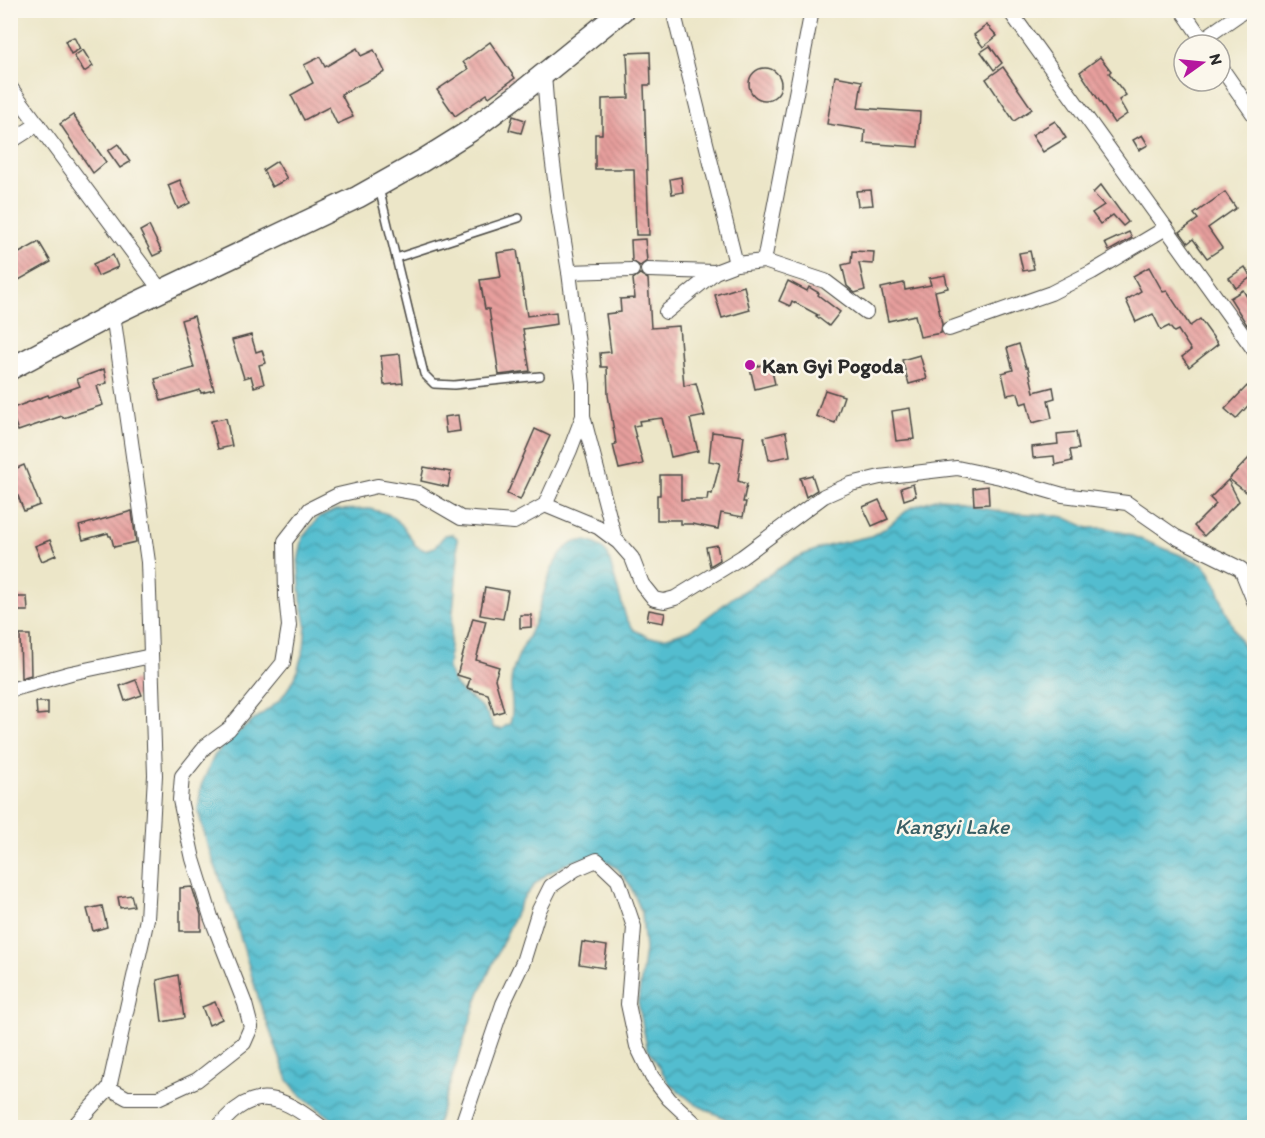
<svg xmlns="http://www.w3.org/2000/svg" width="1265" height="1138" viewBox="0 0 1265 1138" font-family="Itim,sans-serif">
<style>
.water{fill:url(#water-waves);stroke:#3e747d;stroke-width:1.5}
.building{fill:url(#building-back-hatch)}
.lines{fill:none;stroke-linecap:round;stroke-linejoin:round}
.service-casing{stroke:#484743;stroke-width:10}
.minor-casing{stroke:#484743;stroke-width:16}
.trunk-casing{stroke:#484743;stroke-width:24}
.service{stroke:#fff;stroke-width:7}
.minor{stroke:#fff;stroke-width:14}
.trunk{stroke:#fff;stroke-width:21}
.poi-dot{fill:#b5179e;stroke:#fbf7ec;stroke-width:2}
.labels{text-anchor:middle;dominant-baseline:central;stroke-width:5;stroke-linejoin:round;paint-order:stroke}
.poi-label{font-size:21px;font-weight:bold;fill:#2b2b2b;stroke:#fbf7ec;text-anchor:start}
.water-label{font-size:22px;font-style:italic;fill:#395e64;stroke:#fbf7ec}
</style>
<defs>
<pattern id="water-waves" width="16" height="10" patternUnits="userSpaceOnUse" patternTransform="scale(1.5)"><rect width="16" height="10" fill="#52bdcf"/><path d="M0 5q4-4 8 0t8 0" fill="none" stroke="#449aa8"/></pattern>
<pattern id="building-back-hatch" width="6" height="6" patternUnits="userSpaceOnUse" patternTransform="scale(1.5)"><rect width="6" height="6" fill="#e79f9d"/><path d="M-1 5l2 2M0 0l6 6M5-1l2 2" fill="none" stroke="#bb8280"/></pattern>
</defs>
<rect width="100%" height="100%" fill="#fbf7ec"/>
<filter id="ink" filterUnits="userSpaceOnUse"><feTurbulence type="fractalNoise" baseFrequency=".0167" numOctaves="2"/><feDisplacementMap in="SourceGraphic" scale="12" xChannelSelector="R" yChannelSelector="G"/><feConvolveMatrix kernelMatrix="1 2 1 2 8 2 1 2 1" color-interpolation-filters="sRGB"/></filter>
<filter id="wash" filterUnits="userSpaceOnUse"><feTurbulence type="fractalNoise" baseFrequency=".008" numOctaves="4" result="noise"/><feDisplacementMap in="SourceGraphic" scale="24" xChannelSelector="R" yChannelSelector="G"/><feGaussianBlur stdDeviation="1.35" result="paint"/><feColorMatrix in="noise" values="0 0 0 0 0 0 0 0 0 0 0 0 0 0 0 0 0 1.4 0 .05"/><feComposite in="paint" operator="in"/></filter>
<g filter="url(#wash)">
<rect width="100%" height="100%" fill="#ece6c8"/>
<path class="water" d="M938,498L953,499L981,508L1011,513L1053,515L1064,517L1088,528H1105L1125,533L1203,564C1218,580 1220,598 1228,616C1235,633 1244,648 1254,662V1127H743L695,1104L669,1083L647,1047L638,1002L645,950L642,913L630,885L618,869L604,860L587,857L568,863L547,874L535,884L522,900L479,994L436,1127H343L298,1093L288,1080L260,1004L234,916L207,844L198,810L201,786L214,756L231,738L280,700L295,678L304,648L306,624L301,599L298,562L303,537L318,518L335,510L370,509L388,514L401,524L416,546L424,550L435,547L445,535L452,534L457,538L458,557L448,668C455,691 461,690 478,704C486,710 490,719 494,728L501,729L510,723C515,709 510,696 511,682C513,661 525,644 533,626C544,602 549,545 581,541C593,540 601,546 608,555L626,618L634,630L650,638L667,637L690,630L735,596L797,557L827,546L871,536L886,528L910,508Z"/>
<g id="blocks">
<g class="building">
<path d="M987,25L997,36L983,47L974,35Z"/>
<path d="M74,37L80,49L71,54L65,41Z"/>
<path d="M490,42L515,78L489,97L487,94L455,116L437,90L468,69L463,62Z"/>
<path d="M990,46L1002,63L994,70L981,52Z"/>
<path d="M357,48L361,56L374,50L385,72L341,94L353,117L337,124L329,107L304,120L291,95L313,83L304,65L320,57L325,67Z"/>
<path d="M83,50L93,66L84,72L74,56Z"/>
<path d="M650,52L651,85H644L649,235H636L634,169H595V134H602V99L629,98L627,53Z"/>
<path d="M1100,57L1111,71L1109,73L1126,95L1119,100L1127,114L1114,123L1080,72Z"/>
<path d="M1003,67L1032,109L1014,121L986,79Z"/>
<circle cx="765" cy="84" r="16"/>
<path d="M835,76L862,81L858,108L920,112L918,147L864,143L865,130L827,124Z"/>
<path d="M73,115L106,162L93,173L60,124Z"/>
<path d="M513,116L525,120L521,133L509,130Z"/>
<path d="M1055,121L1066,138L1043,152L1032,135Z"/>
<path d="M1142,135L1148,145L1139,150L1133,140Z"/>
<path d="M118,144L130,162L120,168L108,151Z"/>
<path d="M277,161L287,179L272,187L263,170Z"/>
<path d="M681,177L683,192L672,194L670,179Z"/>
<path d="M180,180L190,203L178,209L168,185Z"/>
<path d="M1101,185L1128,222L1123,226L1113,215L1100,224L1092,213L1104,205L1093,193Z"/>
<path d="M871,190L873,205L858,206L856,191Z"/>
<path d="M1225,192L1236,208L1208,228L1222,248L1207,258L1193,239L1188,243L1180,232L1198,219L1194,214Z"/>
<path d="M149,226L162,252L153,256L140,231Z"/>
<path d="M1129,232L1132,238L1109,251L1105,243Z"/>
<path d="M645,239L647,261L640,266L632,261L631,240Z"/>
<path d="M39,242L51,262L10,285V258Z"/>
<path d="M517,250L527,316L556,312L557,324L523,329L530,371L499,375L489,309H485L480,280L501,277L497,253Z"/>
<path d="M852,251L874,252L873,264L859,263L865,290L855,293L847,286L842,265L851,263Z"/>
<path d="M1030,251L1034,269L1023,271L1019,253Z"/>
<path d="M113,255L118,267L98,276L93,264Z"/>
<path d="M1149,267L1163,292L1167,291L1190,326L1200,319L1218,344L1189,367L1182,357L1191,350L1178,330L1174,332L1169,326L1161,330L1153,314L1136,322L1126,300L1141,291L1133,276Z"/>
<path d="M1245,267L1251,277L1236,288L1229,278Z"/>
<path d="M640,274L648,279L651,328L679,326L684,386L696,383L705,416L690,419L698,451L671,457L662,418L639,421L640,425L633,426L643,464L619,469L613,445L616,444L608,395L607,367H601L600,353L611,352L606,314L621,312L620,299L635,298L633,279Z"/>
<path d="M945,275L948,288L935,291L942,324L941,333L920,337L915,315L888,321L881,288L904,283L905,290L931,285L929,278Z"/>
<path d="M788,281L807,291L809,287L819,293L818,295L840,312L829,326L816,316L818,315L792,301L790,306L779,301Z"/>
<path d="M744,286L750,310L722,318L715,295Z"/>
<path d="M1243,290L1254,309V321L1247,325L1230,298Z"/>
<path d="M194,316L214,390L201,393L200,390L161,401L155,379L194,368L181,320Z"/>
<path d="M251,335L256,352L262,350L266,363L259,365L264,384L254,387L251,376L244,378L232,340Z"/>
<path d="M1019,344L1026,367H1028L1034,392L1053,387L1055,398L1048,400L1052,418L1032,423L1027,402L1021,404L1018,393L1007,395L1002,373L1013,370L1007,348Z"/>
<path d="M400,354L403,383L384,385L381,356Z"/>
<path d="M920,355L927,379L909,384L902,360Z"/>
<path d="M770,363L775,384L755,389L750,368Z"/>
<path d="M104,369L107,383L97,386L103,405L63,418L62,416L18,431L10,409L48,395L49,397L80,386L77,379Z"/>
<path d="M1247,386L1254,394V399L1236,419L1225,409Z"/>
<path d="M825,390L844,396L835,423L816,416Z"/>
<path d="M910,408L914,439L896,441L892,411Z"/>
<path d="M458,415L460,431L446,433L444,417Z"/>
<path d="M226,418L232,446L218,449L211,421Z"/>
<path d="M535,429L550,436L520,500L507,494Z"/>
<path d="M712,432L744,436L738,481L747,484L743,502H746L743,517L721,513L718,529L692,524H681V520H657V495H660V475H681V500H707L708,493L712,494L720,463L709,461Z"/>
<path d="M786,432L790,456L769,460L764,437Z"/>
<path d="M1076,432L1079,449L1070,450L1072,461L1055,465L1054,456L1033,458L1032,447L1058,444L1057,434Z"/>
<path d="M1249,458L1254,463V498L1229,479Z"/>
<path d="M24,465L40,505L24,511L10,476V471Z"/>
<path d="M424,467L451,472L448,487L421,481Z"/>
<path d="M812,475L817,490L806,497L800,478Z"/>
<path d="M1228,480L1239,501L1204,536L1194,526L1216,504L1210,498Z"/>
<path d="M913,484L916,496L904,500L901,488Z"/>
<path d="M988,486L989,504L974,505L973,488Z"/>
<path d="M879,500L888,519L872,526L863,507Z"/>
<path d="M132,511L136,542L114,547L111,536H109L108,533L83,540L79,526Z"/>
<path d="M50,540L56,555L42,561L35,546Z"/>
<path d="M717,545L720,560L710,566L706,547Z"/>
<path d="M485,587L508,591L503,619L480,615Z"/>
<path d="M15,597H27L28,611H15Z"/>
<path d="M649,610L665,613L663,623L647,620Z"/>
<path d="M520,615H531V627L520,628Z"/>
<path d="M473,618L486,621L476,660L499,667L495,679L504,711L494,714L488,694L467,688L470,679L457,675Z"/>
<path d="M20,635H30L31,675L21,678Z"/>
<path d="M136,680L142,695L125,701L120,686Z"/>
<path d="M36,702H48V714L37,715Z"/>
<path d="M192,887L201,915V931H180V888Z"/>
<path d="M131,895L134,906L120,908L118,897Z"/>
<path d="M102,906L107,927L93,931L87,909Z"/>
<path d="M582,942L607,946L604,968L579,964Z"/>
<path d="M178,975L184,1018L162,1022L157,980Z"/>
<path d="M215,1002L222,1019L209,1025L202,1007Z"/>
</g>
</g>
</g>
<g filter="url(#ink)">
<use href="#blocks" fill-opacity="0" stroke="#484743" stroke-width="1.5"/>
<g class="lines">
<g class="service-casing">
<g id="service">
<path d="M379,188L424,374L434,384L454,385L540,376"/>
<path d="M396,258L519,218"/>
</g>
</g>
<g class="minor-casing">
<g id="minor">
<path d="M673,10L736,264"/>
<path d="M1009,10L1254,350"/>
<path d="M1182,10L1206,45"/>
<path d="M1202,40L1245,10"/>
<path d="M1220,66L1254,115"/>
<path d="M10,87L162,292"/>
<path d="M10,142L38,124"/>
<path d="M764,261L825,281L866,312"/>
<path d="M648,270L715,272"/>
<path d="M569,272L632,270"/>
<path d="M666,312L715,272L736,264L764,261L812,10"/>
<path d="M949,329L1051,293L1092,272L1166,228"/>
<path d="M583,416L615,539"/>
<path d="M545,505L598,527L618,542L632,558L642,584L654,599L664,601L675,598L742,557L824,496L851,484L880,477L957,468L1000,477L1063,495L1127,503L1176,537L1241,569L1254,601"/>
<path d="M10,690L71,673L151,656"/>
<path d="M109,1088L127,1098H158L197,1080L244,1043L251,1027L245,1004L211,917L193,859L180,800L182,776L206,746L229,729L283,663L289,626L286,596L285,541L310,509L338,495L377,486L418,493L461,518L514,522L545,505L570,450L583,416V384L569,272L559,211L548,125L544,75"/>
<path d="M72,1128L109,1088L147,919L155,775L148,562L113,314"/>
<path d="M217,1128C224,1121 230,1113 238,1108C268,1085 298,1109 323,1128"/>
<path d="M461,1128L503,1004L523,962L539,910L551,886L576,869L597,860L618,880L634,927L628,1004L637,1046L652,1077L669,1099L700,1128"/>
</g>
</g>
<g class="trunk-casing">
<path id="trunk" d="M10,369L113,314L358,197L422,161L470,131L518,95L623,10"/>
</g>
<use href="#service" class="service"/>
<use href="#minor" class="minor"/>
<use href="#trunk" class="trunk"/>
</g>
</g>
<circle class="poi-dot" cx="750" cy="365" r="6"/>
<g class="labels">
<g class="poi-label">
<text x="762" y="365">Kan Gyi Pogoda</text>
</g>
<g class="water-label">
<text x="952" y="826">Kangyi Lake</text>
</g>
</g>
<rect width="1265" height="1138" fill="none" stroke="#fbf7ec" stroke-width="36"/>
<g transform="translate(1202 63) rotate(75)"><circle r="28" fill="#fbf7ec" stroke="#a8a59f" stroke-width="1.5"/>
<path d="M0-4.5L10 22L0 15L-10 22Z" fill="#b5179e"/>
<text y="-9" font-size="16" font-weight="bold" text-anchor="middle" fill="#2b2b2b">N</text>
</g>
</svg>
